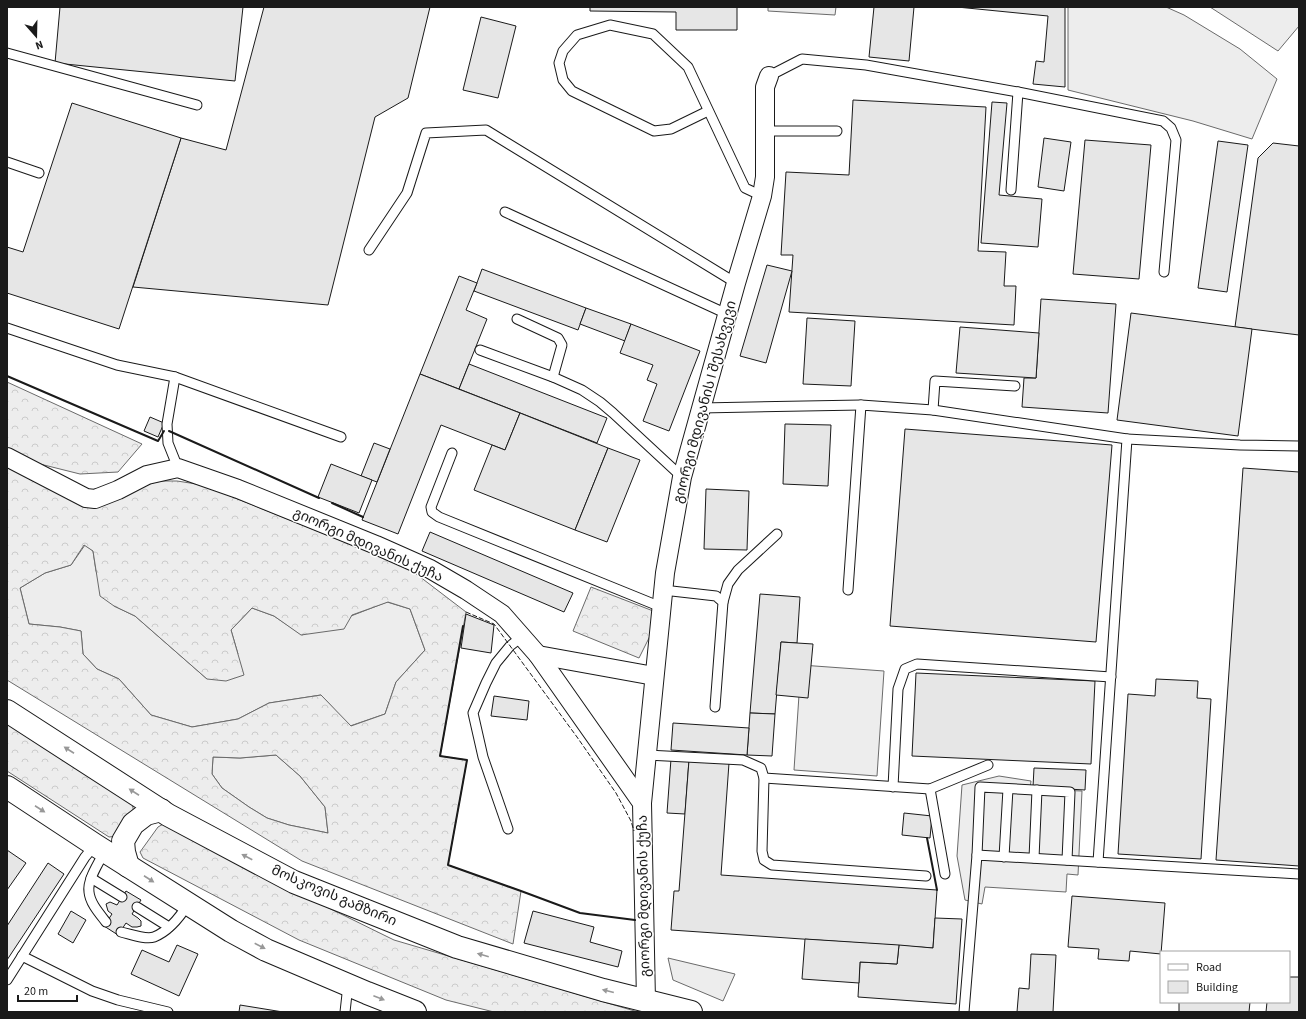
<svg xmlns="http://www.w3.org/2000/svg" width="1306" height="1019" viewBox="0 0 1306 1019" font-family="'Source Sans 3','Noto Sans Georgian',sans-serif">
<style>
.built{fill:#ededed;stroke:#6a6a6a}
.forest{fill:url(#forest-crowns);stroke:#6a6a6a;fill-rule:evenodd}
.building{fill:#e6e6e6;stroke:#1a1a1a}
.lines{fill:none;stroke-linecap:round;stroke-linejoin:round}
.service-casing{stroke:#1a1a1a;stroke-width:11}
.minor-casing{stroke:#1a1a1a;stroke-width:20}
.primary-casing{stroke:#1a1a1a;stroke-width:24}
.service{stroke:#fff;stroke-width:9}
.minor{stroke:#fff;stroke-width:18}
.primary{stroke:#fff;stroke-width:22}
.fence{stroke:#1a1a1a;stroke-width:1;stroke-dasharray:5 2;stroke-linecap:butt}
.wall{stroke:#1a1a1a;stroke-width:2}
.oneway{fill:#989898}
.labels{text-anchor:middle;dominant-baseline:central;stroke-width:3;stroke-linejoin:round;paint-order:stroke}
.street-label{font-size:14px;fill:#1a1a1a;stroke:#fff}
</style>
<defs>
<pattern id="forest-crowns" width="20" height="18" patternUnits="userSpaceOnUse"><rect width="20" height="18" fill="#ededed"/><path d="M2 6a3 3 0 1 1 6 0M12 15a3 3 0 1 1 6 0" fill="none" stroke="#cbcbcb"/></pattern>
</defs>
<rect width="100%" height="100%" fill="#fff"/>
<g class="built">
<path d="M768,7H836L835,15L768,11Z"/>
<path d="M1068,7H1166L1184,15L1240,49L1277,79L1252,139L1193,121L1068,90Z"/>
<path d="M1210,7H1299V26L1278,51Z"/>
<path d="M85,545L93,551L96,571L114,606L135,616L207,679L238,654L231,630L252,608L274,616L302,635L387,602L410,609L425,650L396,682L385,714L350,726L321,695L269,703L238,719L192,727L151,715L119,679L97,669L83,654L81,631L60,627L29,624L20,588L45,573L71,565Z"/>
<path d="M801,665L884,671L877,776L794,770Z"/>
<path d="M276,755L300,776L325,807L328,833L289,825L267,818L249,807L222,788L212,774L213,757L240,758Z"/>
<path d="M999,776L1031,781L1030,789L1082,791L1078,875L1067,874L1066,892L985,887L982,904L965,900L957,856L962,785Z"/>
<path d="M668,958L735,974L723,1001L673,980Z"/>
</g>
<g class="forest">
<path d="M7,382L142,444L118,472L80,474L8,456L7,455Z"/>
<path d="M7,467L67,497L126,493L158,481H177L203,485L382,557L411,570L466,612L440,756L467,760L448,865L521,891L513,944L302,861L7,680ZM84,545L93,551L100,596L114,606L135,616L207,679L226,681L244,675L231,630L252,608L274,616L301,635L344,629L352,615L388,602L410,609L425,650L396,682L385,714L351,726L321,695L269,703L238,719L192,727L151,715L119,679L97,669L83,654L81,631L60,627L29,624L20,588L45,573L71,565ZM276,755L300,776L325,807L328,833L289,825L267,818L249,807L222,788L212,774L213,757L240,758Z"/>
<path d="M591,587L661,614L639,658L573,631Z"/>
<path d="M7,723L132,802L134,814L117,836L109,837L7,771Z"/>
<path d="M165,823L231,860L394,940L638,1012H494L446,1000L299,940L143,858L140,852L158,827Z"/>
</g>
<g class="building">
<path d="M60,7H243L235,81L55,63Z"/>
<path d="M264,7H430L408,98L375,117L328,305L133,287L181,138L226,150Z"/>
<path d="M590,7H737V30H676V12L590,11Z"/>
<path d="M874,7H914L909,61L869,57Z"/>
<path d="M957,7H1065V87L1033,84L1036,61L1044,62L1048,16Z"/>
<path d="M481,17L516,26L498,98L463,90Z"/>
<path d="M853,100L986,107L978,251L1006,252L1004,286H1016L1014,325L789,312L793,255H781L786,172L849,175Z"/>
<path d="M992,102L1007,103L999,195L1042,199L1038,247L981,243Z"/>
<path d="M72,103L181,138L119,329L7,293V247L23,252Z"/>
<path d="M1044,138L1071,142L1064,191L1038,187Z"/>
<path d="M1085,140L1151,145L1139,279L1073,274Z"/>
<path d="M1218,141L1248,145L1227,292L1198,288Z"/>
<path d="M1273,143L1299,146V335L1235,327L1258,158Z"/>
<path d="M767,265L792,271L766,363L740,356Z"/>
<path d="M482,269L586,308L578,330L474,291Z"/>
<path d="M459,276L477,283L466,310L487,319L459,389L420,374Z"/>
<path d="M1041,299L1116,304L1108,413L1022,407L1024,378H1036Z"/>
<path d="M586,308L631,324L625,341L580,324Z"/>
<path d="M1131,313L1252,329L1238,436L1117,420Z"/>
<path d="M807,318L855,321L851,386L803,384Z"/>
<path d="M631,324L700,351L669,431L643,421L657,384L647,380L653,365L620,353Z"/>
<path d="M960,327L1039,333L1036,378L956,373Z"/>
<path d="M469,364L607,418L597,443L459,389Z"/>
<path d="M420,374L520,413L505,450L441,425L398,534L362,520Z"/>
<path d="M520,413L608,448L575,530L474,490L492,445L505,450Z"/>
<path d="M150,417L164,423L158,437L144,431Z"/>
<path d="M785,424L831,425L828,486L783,484Z"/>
<path d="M905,429L1112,445L1096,642L890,626Z"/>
<path d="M374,443L390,449L377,482L361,476Z"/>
<path d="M608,448L640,460L607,542L575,530Z"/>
<path d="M331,464L372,480L359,513L318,497Z"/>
<path d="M1243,468L1299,472V866L1216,860Z"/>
<path d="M706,489L749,491L747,550L704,549Z"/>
<path d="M430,532L573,593L564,612L422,551Z"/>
<path d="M760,594L800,597L797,643L781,642L775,714L750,713Z"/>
<path d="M466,614L494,625L491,653L461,648Z"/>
<path d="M781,642L813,644L808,698L776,695Z"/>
<path d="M916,673L1095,681L1091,764L912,756Z"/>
<path d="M1156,679L1198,681L1197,698L1211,699L1201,859L1118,854L1128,694L1155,696Z"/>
<path d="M494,696L529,701L527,720L491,716Z"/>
<path d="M750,713L775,714L772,756L747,755Z"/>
<path d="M673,723L749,728L747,755L671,750Z"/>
<path d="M671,759L689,760L685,814L667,813Z"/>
<path d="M689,760L729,763L721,875L937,890L933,948L671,930L674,891H679Z"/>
<path d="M1034,768L1086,770L1085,790L1033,787Z"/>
<path d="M904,813L932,816L930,838L902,835Z"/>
<path d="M7,850L26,863L7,890Z"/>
<path d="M48,863L64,874L7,960V926Z"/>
<path d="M126,891L141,900L132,914L138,918L141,921V926L137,927H132L126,923L118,935L104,926L112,914L108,911L106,904L110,902L117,905Z"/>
<path d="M1072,896L1165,903L1161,954L1130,951L1129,961L1098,959L1099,949L1068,947Z"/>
<path d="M71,911L86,920L73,943L58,934Z"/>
<path d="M533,911L594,927L590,942L622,951L618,967L524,943Z"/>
<path d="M935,918L962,919L956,1004L858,997L860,962L897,964L899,945L933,948Z"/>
<path d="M805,939L899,945L897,964L860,962L859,983L802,979Z"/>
<path d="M177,945L198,954L179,996L131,974L142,950L169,962Z"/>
<path d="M1031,954L1056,955L1053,1012H1017L1019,988L1029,989Z"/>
<path d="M1289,977H1299V1012H1266L1267,1002H1289Z"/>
<path d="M1179,1002H1250L1249,1012H1179Z"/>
<path d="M240,1005L283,1012H239Z"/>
</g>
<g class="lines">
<g class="service-casing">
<g id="service">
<path d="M7,53L197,105"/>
<path d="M769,76L802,59L866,65L1018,92L1163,121L1171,128L1176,140L1164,272"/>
<path d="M708,111L671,129L654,131L572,91L563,80L559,63L563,51L577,35L610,25L653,34L688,67L745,188L762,196"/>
<path d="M765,131H837"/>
<path d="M7,162L39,173"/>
<path d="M1011,190L1018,92"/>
<path d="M505,212L727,314"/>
<path d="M369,250L407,193L426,133L486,130L736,283"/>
<path d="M517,319L558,338L562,345L553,377"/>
<path d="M7,328L117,365L175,377L341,437"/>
<path d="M480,350L553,377L582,390L600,402L613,413L682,477"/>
<path d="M175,377L167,424L168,443L178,468"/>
<path d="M701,408L861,405"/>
<path d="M933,410L935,381L1015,386"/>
<path d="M1127,439L1240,445L1299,446"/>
<path d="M452,453L431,507L432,512L439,517L661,607"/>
<path d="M663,590L716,596L723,602L715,707"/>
<path d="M848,590L861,405L933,410L1127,439L1098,862"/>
<path d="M723,602L728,584L738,570L777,534"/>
<path d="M647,755L743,760L761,768L764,778L762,851L764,860L772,865L926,876"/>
<path d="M764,778L930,789L988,765"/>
<path d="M893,787L898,689L905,669L917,664L1111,677"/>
<path d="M930,789L945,874"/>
<path d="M508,829L483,757L473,713L486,683L496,663L510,646L523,636"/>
<path d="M105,851C99,862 87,880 89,892C90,903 99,913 106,922"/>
<path d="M977,855L980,787L1070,792L1067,860"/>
<path d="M1004,857L1008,789"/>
<path d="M1034,858L1037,790"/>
<path d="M91,878L122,897"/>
<path d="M137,907L169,927"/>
<path d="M121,932C130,934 146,940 154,937C169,931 180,917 188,904"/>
<path d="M22,956L92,991L118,1000L168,1012"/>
<path d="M7,980L85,857L95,845"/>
<path d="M345,1012L348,985"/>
<path d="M964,1012L977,855L1299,874"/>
</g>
</g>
<g class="minor-casing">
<g id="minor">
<path d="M7,457L86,498L95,499L118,490L147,475L178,468L238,489L376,545L430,569L466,590L502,614L538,655L642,803L646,1001"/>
<path d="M538,655L654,676"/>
<path d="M642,803L665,573L682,477L736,283L762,196L765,177V87L769,76"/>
</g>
</g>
<g class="primary-casing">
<g id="primary">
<path d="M7,711L168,815L294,882L457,947L603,990L691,1012"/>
<path d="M7,787L95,845L231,931L266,950L367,993L415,1012"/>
<path d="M128,866L124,852L123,841L133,824L146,814L161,810"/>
</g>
</g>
<use href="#service" class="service"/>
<use href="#minor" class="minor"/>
<use href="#primary" class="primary"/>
<path class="fence" d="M466,612L494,624L577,737L616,793L631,821L634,831"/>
<g class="wall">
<path d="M7,376L158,441L164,431"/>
<path d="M169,431L319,498"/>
<path d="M332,503L363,517"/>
<path d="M463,626L440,756L467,760L448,865L521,891L580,913L635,920"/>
<path d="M927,838L937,890"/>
</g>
</g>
<defs><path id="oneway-solid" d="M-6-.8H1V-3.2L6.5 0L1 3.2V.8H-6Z"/></defs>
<g class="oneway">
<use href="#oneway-solid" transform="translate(69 750) rotate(-147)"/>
<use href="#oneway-solid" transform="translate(134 792) rotate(-147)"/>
<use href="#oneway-solid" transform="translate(40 809) rotate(33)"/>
<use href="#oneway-solid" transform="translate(247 857) rotate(-152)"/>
<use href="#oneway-solid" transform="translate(149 879) rotate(33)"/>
<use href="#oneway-solid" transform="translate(260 946) rotate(27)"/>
<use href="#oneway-solid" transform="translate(483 955) rotate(-164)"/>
<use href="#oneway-solid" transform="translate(608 991) rotate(-166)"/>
<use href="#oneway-solid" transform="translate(379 998) rotate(21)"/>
</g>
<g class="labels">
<g class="street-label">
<text transform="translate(705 402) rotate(-75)">გიორგი მდივანის I შესახვევი</text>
<text transform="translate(368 545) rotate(24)">გიორგი მდივანის ქუჩა</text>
<text transform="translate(334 896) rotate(23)">მოსკოვის გამზირი</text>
<text transform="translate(644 896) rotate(-91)">გიორგი მდივანის ქუჩა</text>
</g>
</g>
<rect width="1306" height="1019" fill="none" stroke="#1a1a1a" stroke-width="16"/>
<rect x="1160" y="951" width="130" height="52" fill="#ffffff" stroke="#a3a3a3"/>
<rect x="1168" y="964" width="20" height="6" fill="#ffffff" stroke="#a3a3a3"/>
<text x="1196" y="971" font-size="12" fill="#1a1a1a">Road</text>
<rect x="1168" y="981" width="20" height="12" fill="#e6e6e6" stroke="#a3a3a3"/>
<text x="1196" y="991" font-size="12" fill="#1a1a1a">Building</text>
<g transform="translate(36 36) rotate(160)" stroke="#ffffff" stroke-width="3" paint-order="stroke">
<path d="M0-3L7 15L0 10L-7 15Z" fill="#1a1a1a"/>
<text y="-6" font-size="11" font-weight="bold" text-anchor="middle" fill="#1a1a1a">N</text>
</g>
<path d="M18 995v6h59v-6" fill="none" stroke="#1a1a1a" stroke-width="2"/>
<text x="24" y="995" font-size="12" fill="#1a1a1a" stroke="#ffffff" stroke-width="3" paint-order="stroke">20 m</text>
</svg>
